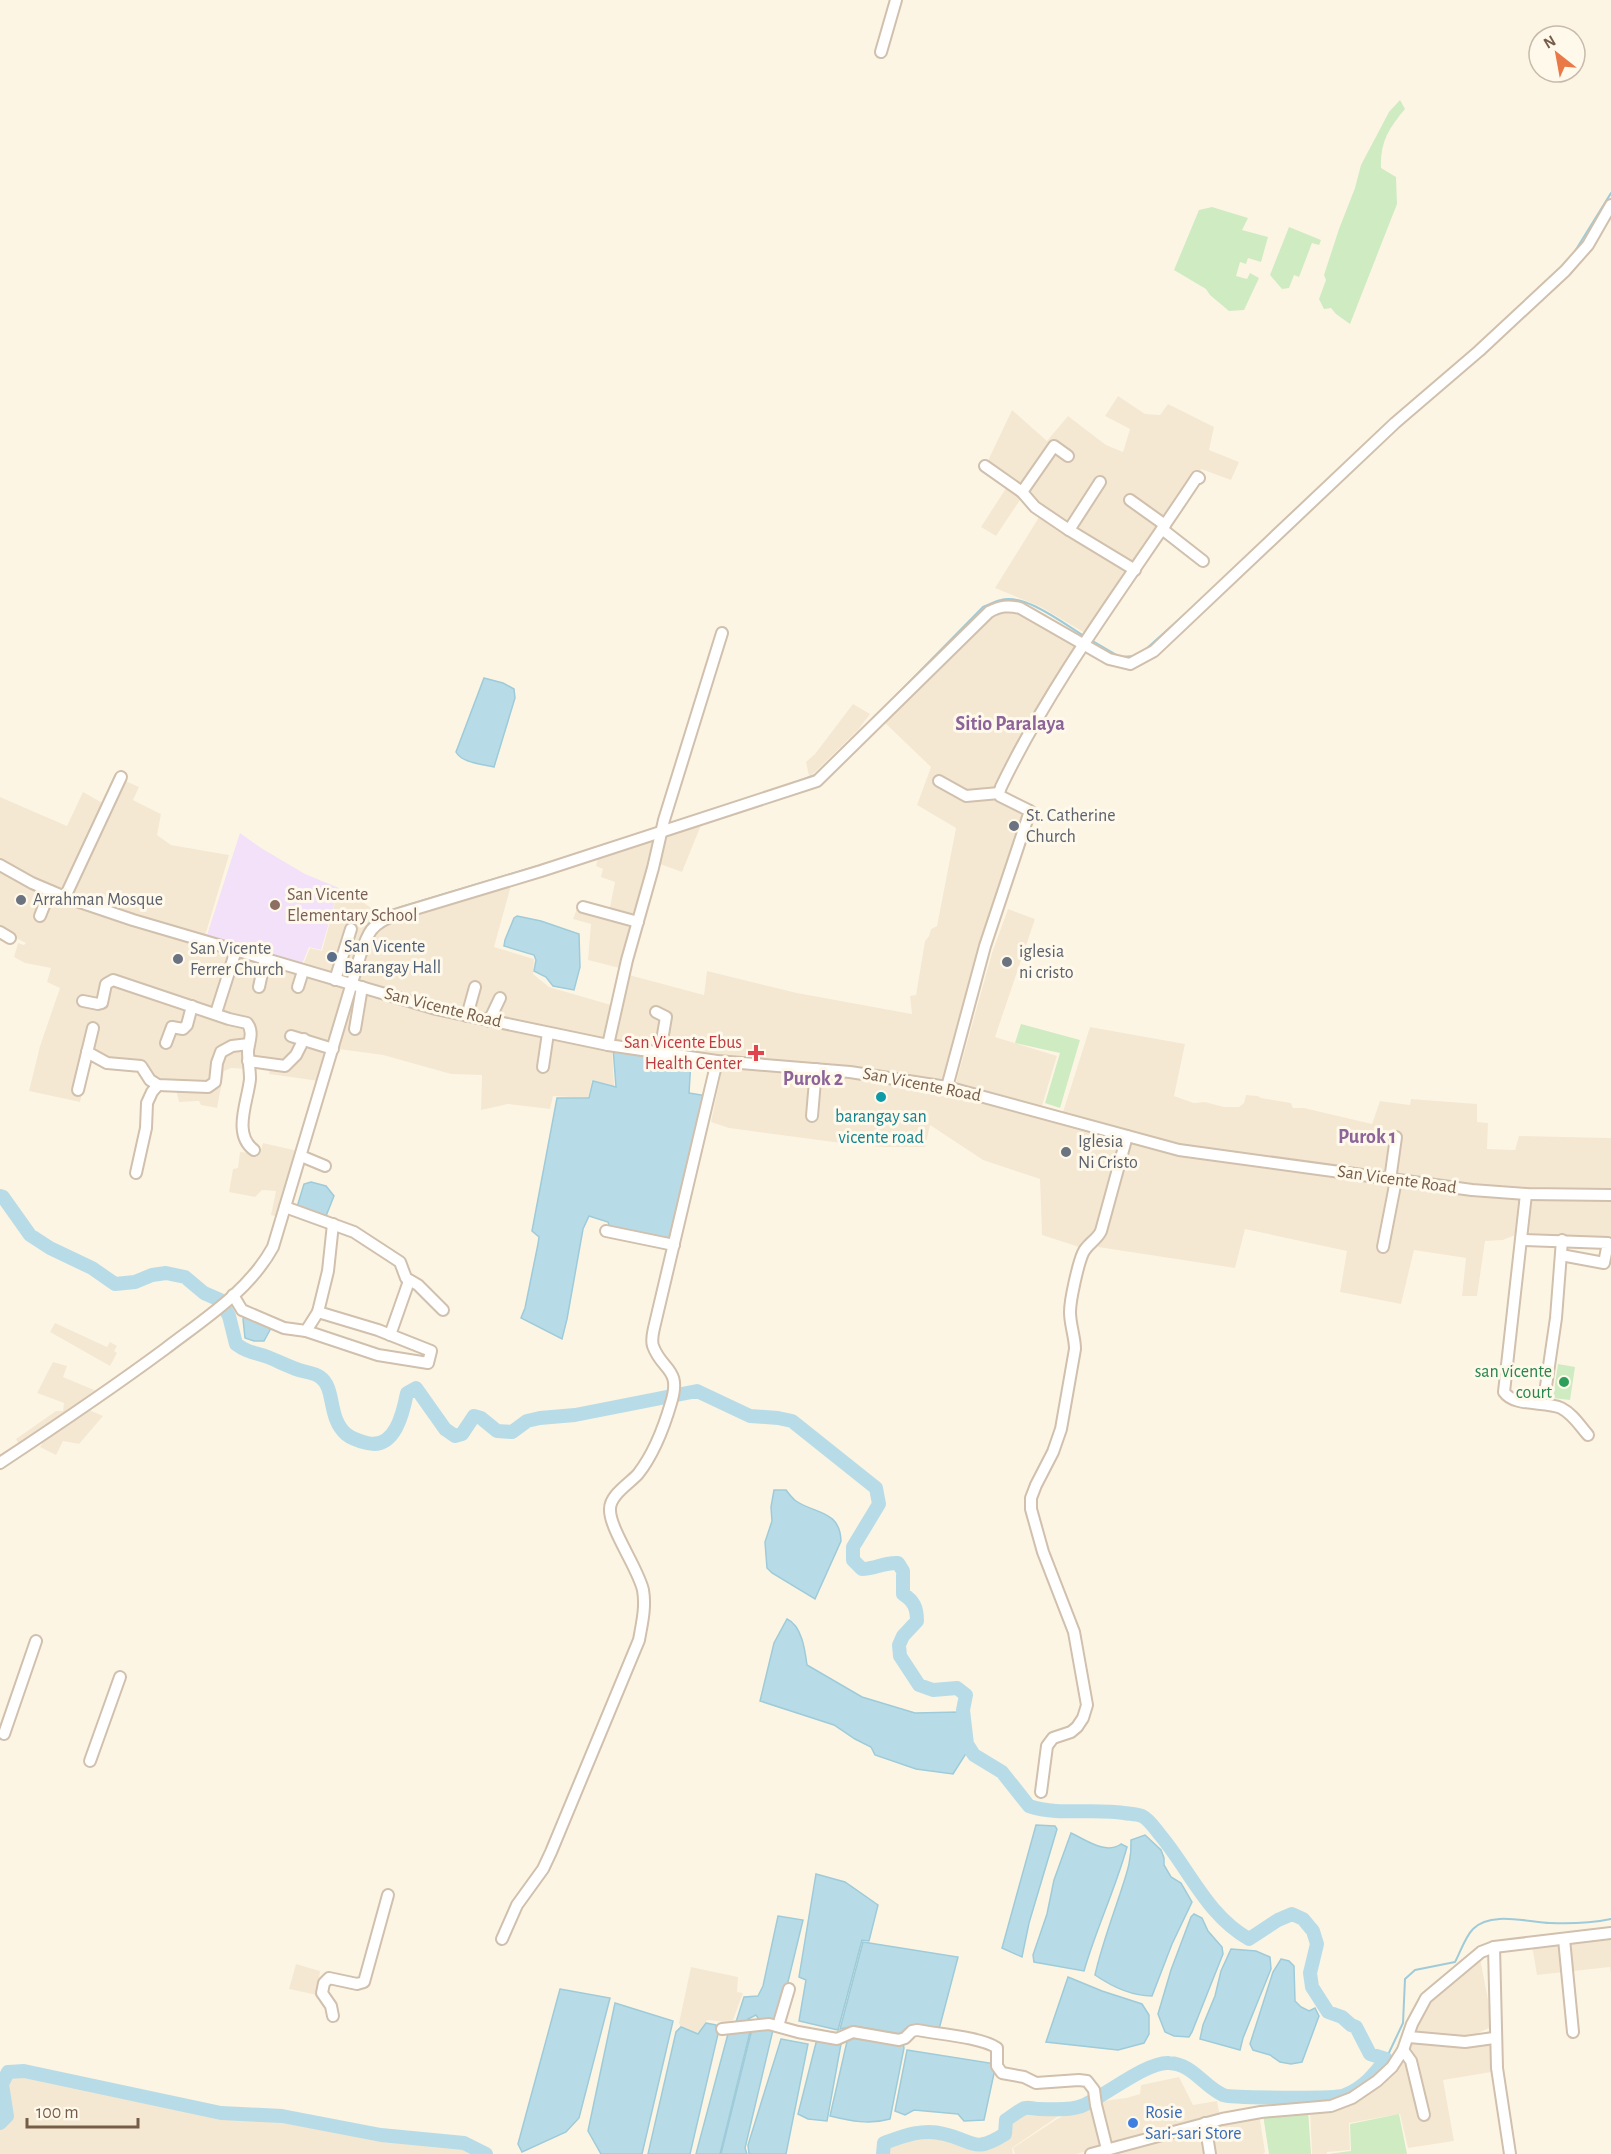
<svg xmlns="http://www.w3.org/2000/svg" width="1611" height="2154" viewBox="0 0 1611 2154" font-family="'Alegreya Sans',sans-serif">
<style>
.residential{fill:#f5e8d2}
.education{fill:#f2e1f9}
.green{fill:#cfebc2}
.water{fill:#b8dce7;stroke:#9ecbd9;stroke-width:1.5}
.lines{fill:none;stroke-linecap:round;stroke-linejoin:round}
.stream{stroke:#9ecbd9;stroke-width:2}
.river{stroke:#b8dce7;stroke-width:14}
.minor-casing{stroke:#d0c0ad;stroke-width:14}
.minor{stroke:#fff;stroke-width:10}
.worship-dot{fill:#6b7280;stroke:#fff9eb;stroke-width:2}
.education-dot{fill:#8d6e63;stroke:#fff9eb;stroke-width:2}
.service-dot{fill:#5c6f8a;stroke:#fff9eb;stroke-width:2}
.health-dot{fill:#e0444e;stroke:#fff9eb;stroke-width:2}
.culture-dot{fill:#0f9aa8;stroke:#fff9eb;stroke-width:2}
.leisure-dot{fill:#2e9e5b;stroke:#fff9eb;stroke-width:2}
.shop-dot{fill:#3f7fe0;stroke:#fff9eb;stroke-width:2}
.labels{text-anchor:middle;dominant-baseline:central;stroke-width:6;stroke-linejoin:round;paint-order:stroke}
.worship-label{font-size:18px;fill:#5b616d;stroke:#fff9eb;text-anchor:start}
.education-label{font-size:18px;fill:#785e54;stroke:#fff9eb;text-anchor:start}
.service-label{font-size:18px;fill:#4e5e75;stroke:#fff9eb;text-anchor:start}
.street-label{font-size:18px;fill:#765d49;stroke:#fff9eb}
.health-label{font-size:18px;fill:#be3a42;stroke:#fff9eb;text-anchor:end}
.culture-label{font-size:18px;fill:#0d838f;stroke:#fff9eb}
.leisure-label{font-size:18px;fill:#27864d;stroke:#fff9eb;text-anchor:end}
.shop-label{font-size:18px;fill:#366cbe;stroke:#fff9eb;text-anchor:start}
.neighbourhood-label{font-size:20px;font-weight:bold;fill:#8c6499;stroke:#fff9eb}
</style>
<rect width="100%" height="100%" fill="#fdf5e4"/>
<g class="residential">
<path d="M1118,396L1145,414L1160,415L1168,404L1214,427L1209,450L1239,462L1231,480L1201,469L1200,473L1090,636L1041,607L995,588L1041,514L1020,500L996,536L981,527L1008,485L984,469L1012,410L1047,441L1068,416L1106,445L1123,452L1130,429L1105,416Z"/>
<path d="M1009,608L1084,646L998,786L1025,815L944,1083L734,1059L611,1042L629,975L704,995L707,971L797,993L912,1014L910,996L916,995L925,941L929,936L931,929L937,926L956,828L917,805L931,767L882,720L991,613Z"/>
<path d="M853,704L870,714L858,730L814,773L809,776L806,762L815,754Z"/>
<path d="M121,779L139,787L133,800L161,814L157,835L171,845L229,855L205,936L103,907L72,894Z"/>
<path d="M83,792L106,805L68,895L0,863V797L67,826Z"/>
<path d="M701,825L682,872L657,863L627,970L588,960L591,924L573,919L579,903L609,912L615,882L601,877L603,869L596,866L599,854L673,831Z"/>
<path d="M0,867L29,883L348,983L319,1081L269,1074L270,1067L252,1063L247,1069L231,1068L224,1071L217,1108L201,1105L199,1101L179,1102L175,1086L145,1082L147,1064L110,1061L91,1053L80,1102L29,1091L40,1046L60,988L47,982L51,968L25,963L14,957L18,943L24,945L26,943L0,930Z"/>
<path d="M512,882L494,947L534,959L533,974L549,987L618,1007L608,1043L408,995L357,980L371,926Z"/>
<path d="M339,888L356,897L379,914L366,925L349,979L320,968L303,965L310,948L322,951Z"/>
<path d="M1008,909L1035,919L995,1037L1057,1056L1041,1109L955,1086L992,953Z"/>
<path d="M355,986L612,1047L614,1086L592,1080L588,1098L553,1096L550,1109L508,1104L481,1110L482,1075L451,1074L383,1055L338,1049Z"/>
<path d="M1090,1027L1185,1044L1174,1096L1194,1103L1205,1102L1224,1107H1239L1244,1103L1246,1095L1258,1096L1261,1098L1291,1103L1293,1108H1304L1372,1124L1380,1101L1410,1105L1411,1099L1477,1104V1122L1488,1123L1487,1149L1515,1150L1519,1136L1611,1138V1191H1516L1257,1160L1128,1135L1063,1112Z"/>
<path d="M723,1064L850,1076L945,1090L1123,1139L1093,1238L1079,1247L1042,1235L1040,1179L983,1160L930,1125L925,1147H884L856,1145L729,1128L711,1122Z"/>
<path d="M1131,1138L1524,1199L1520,1233L1503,1240L1485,1241L1477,1296H1462L1466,1258L1414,1250L1401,1304L1340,1292L1347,1251L1245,1229L1235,1268L1098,1247Z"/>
<path d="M263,1143L298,1151L278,1217L271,1215L276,1191L262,1190L255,1197L229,1192L233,1169L238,1168L240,1152L260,1154Z"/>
<path d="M1611,1199V1242L1529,1238L1530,1200Z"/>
<path d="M55,1323L107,1347L110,1342L117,1346L114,1351L117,1353L110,1366L50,1332Z"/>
<path d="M53,1362L67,1366L63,1377L99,1392L20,1446L16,1439L56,1411H63L64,1403L37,1393Z"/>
<path d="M87,1409L103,1416L79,1444L63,1441L56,1455L40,1447L48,1434Z"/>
<path d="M1611,1937V1973L1610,1967L1537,1975L1532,1945Z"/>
<path d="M1480,1958L1493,2026L1464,2040L1451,2035H1412L1420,2015L1433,1994Z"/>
<path d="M296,1964L320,1971L317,1995L289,1989Z"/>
<path d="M691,1967L738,1977L737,1992L743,1993L733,2020L726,2022L707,2020L701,2032L698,2034L681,2027L679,2023Z"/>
<path d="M1496,2028L1503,2070L1443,2080L1454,2141L1408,2148L1400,2114L1349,2123L1350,2150L1327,2152V2154H1312L1310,2110L1349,2106L1380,2084L1399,2066L1412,2040H1467Z"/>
<path d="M9,2076L29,2077L223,2117L286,2119L372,2139L462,2147L472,2154H0V2129L12,2118L8,2091Z"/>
<path d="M1179,2077L1193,2105L1217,2101L1220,2117L1076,2154H1015L1013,2148L1057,2119L1082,2107L1096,2102L1126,2098L1140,2094L1141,2085Z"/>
<path d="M1078,2107L1057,2117L1012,2148L1013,2154H884L886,2144L913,2135H944L977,2149L993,2145L1006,2133L1007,2121L1026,2109L1057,2111Z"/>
<path d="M1259,2114L1265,2152L1263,2154H1210L1207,2125Z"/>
<path d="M1203,2126L1205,2154H1102Z"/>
</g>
<path class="education" d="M240,833L261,848L305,874L339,888L321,950L309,947L302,964L207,935Z"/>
<g class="green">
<path d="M1400,100L1405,109C1388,129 1380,143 1381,168L1396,177L1397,204L1350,324L1336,314L1331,308L1324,309L1319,299L1326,280L1324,275L1339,229L1355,188L1361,165L1389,112Z"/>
<path d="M1212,207L1248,218L1242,230L1268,237L1261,262L1248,258L1246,264L1240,262L1236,276L1247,279L1250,273L1259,278L1244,310L1229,311L1210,295L1206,289L1174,270L1199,210Z"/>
<path d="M1289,227L1321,240L1319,245L1312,243L1299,277L1294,275L1289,288L1282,289L1270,275Z"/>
<path d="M1021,1024L1080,1040L1060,1108L1045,1103L1060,1053L1015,1043Z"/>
<path d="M1558,1364L1575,1367L1570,1400L1553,1398Z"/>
<path d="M1308,2110L1311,2154H1269L1263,2115Z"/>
<path d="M1399,2114L1407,2154H1328L1351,2151L1350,2124Z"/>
</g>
<g class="water">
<path d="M484,678L503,683L514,689L515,698L494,767C482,764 462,763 456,752Z"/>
<path d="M517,916L541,921L579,934L580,967L574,990L553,986L546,977L534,971L536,960L534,955L504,946L505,940L514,918Z"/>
<path d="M613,1047L691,1060L689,1093L708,1096L673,1242L610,1228L608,1222L589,1216L583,1229L567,1319L562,1339L521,1318L525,1308L538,1244L539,1237L532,1231L557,1098H589L593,1081L616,1087Z"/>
<path d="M311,1182L326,1186L334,1196L326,1216L297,1207L304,1184Z"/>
<path d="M246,1315L269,1325L270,1330L264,1341H254L245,1338L243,1319Z"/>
<path d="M774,1490H786C789,1494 793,1499 796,1501C815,1514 840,1510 841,1541L815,1599L772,1573L767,1568L765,1542L772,1521L771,1507Z"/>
<path d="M787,1619C802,1626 805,1650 807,1665L862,1697L915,1713L960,1712L962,1739L967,1752L953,1774L916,1769L875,1755L871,1747L855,1739L834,1725L760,1701L774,1643Z"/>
<path d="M1036,1825L1055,1826L1057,1829L1029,1923L1022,1957L1002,1948Z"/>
<path d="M1071,1833C1086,1840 1106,1855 1121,1844L1127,1847C1115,1890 1096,1929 1084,1971L1034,1962L1033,1955L1047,1914L1054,1880Z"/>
<path d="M1145,1835L1161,1850L1164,1858V1865L1171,1877L1181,1883L1192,1902L1172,1944L1152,1996C1132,1996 1111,1986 1095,1975C1101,1948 1111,1921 1120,1894C1126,1875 1132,1861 1131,1840Z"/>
<path d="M816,1874L845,1882L878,1905L869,1941L862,1940L838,2030L799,2021L806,1980L799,1977Z"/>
<path d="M1194,1914L1202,1918L1208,1931L1222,1947L1223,1954L1192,2032L1189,2037L1174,2036L1165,2032L1158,2014L1171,1970L1191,1917Z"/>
<path d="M778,1916L803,1920L785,1994L777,2019L760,2021L756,2015L748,2019L749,2022H736L744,1997L758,1996L763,1986Z"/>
<path d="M863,1942L958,1957L938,2033L910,2026L905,2035L854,2026L840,2029Z"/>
<path d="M1231,1949L1256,1951L1270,1957L1271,1969L1243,2038L1240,2050L1200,2039L1203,2025L1215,1996L1221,1971Z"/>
<path d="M1281,1959L1289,1961L1294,1966L1295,2001L1301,2007L1309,2011L1315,2008L1319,2016L1302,2062L1291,2064L1280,2062L1270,2055L1253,2050L1250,2044L1273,1972Z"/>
<path d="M1068,1977L1102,1991L1142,2004L1149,2015V2034L1144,2043L1118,2050L1046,2042Z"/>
<path d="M560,1989L610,1998L579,2118L566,2132L522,2152L518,2144Z"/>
<path d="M615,2003L673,2021L642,2154H601L588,2131Z"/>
<path d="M706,2023L716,2025L718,2034L690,2154H648L676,2032L681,2027L698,2034Z"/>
<path d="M756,2028L773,2030L745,2148L747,2154H721L752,2029Z"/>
<path d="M729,2030L750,2032L720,2154H696Z"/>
<path d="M856,2035L903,2044L904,2048L890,2119C869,2125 851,2121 830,2116L848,2037Z"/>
<path d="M781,2039L808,2044L786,2154H749L748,2145Z"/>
<path d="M817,2039L841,2044L827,2121L808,2119L798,2114Z"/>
<path d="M907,2050L996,2064L984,2120L964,2121L958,2114L914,2110L905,2115L895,2111Z"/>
</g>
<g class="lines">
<g class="stream">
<path d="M1572,256L1611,193"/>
<path d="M1091,640L1120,657L1135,656"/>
<path d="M1145,650L1196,604"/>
<path d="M868,724L983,607C989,605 995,601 1001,600C1025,593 1064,624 1084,636"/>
<path d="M783,787L815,775L823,768"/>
<path d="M365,930C371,916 388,912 401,907L551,862"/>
<path d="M197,1319L213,1306"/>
<path d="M1386,2059L1403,2023L1405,1979L1415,1970L1455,1962C1460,1953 1465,1937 1473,1929C1490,1911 1528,1922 1550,1923C1571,1924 1591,1923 1611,1919"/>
<path d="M0,2097L4,2096"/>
</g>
<g class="river">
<path d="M0,1196L3,1197L30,1235L50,1248L92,1268L115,1284L135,1282L152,1275L166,1273L185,1277L204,1293L220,1300L229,1316L236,1344C247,1352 252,1352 265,1356C276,1360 287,1366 299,1370C305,1372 315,1373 320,1377C336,1388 327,1417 346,1434C352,1439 359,1441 367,1443C395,1450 403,1413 407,1393L416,1388L445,1429L455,1436L462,1434L474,1416L481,1418L497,1431L512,1432L527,1421L540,1418L575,1415L697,1391L750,1416L778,1418L792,1421L876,1488L879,1504L853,1547V1560L862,1569C876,1569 884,1562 898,1563L903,1571V1594C914,1601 917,1608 917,1621L903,1636L899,1645L900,1656L919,1685L933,1690L957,1688L966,1695L963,1710L967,1744L974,1755L1002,1772L1029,1806C1059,1816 1093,1808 1124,1813C1130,1814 1137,1814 1142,1816C1150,1820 1155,1829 1161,1836C1190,1871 1207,1915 1249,1939L1278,1920L1292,1914L1303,1919L1313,1931L1317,1944L1310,1973L1312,1987L1328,2012L1342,2017L1351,2025L1356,2027L1370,2054L1386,2059C1375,2074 1363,2088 1345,2095C1337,2099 1230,2098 1223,2095C1203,2086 1193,2064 1169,2063C1148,2061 1106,2095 1084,2105C1072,2111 1053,2109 1039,2109C1035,2109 1029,2107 1025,2108C1019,2110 1011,2117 1006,2120L1005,2134C973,2154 975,2141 944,2134C923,2128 903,2136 884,2143L883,2154"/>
<path d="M0,2123L7,2116L2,2084L8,2072L24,2071L221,2113L282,2116L381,2135L464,2143L486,2154"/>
</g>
<g class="minor-casing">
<g id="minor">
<path d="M881,52L896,0"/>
<path d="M985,466L1022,492L1035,507L1069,530L1135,570"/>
<path d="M1022,492L1054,446L1068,456"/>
<path d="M1130,500L1165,525"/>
<path d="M1162,529L1203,561"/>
<path d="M1069,530L1100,482"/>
<path d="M939,781L966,796L999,793"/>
<path d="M0,865L32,883L65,897L133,920L436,1009L608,1045L717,1061L850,1072L947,1087L1179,1150L1472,1190L1526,1194L1611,1195"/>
<path d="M65,897L121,777"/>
<path d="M583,907L638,922"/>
<path d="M40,916L50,891"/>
<path d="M0,932L10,938"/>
<path d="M335,980L351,929"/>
<path d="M259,987L265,959"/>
<path d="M298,987L303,971"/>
<path d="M83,1001L98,1004L102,1003L106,984L113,980L229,1019L247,1023C254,1032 249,1041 248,1051C248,1060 250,1069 250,1079C248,1101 232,1134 254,1150"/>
<path d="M656,1012L666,1017L660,1052"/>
<path d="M216,1013L236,950"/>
<path d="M467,1016L475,987"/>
<path d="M489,1021L500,998"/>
<path d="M355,1029L362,987"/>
<path d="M291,1036L333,1049"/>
<path d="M166,1043L172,1027L183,1029L187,1025L192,1006"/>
<path d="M608,1045L627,960L653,868L664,820L722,633"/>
<path d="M87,1052L107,1063L141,1066L150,1080L158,1085L208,1087L215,1082L217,1063L221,1052L232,1046L249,1044"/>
<path d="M248,1061L285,1066L296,1055L304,1039"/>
<path d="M543,1067L548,1033"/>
<path d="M947,1087L985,946L1030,811L1000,796L999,793L1001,787C1054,677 1130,579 1197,477L1199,478"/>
<path d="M78,1090L93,1028"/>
<path d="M812,1116L816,1069"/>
<path d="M301,1156L325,1166"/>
<path d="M136,1173L146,1128L147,1103L152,1092L158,1085"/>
<path d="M1390,1180L1396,1137"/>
<path d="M1526,1194L1504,1392C1514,1407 1546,1401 1561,1408C1573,1414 1580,1426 1588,1435"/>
<path d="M285,1207L354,1232L400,1262L406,1278L418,1285L443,1310"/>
<path d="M606,1231L674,1245"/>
<path d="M1521,1240L1608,1243L1604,1263L1561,1255"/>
<path d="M1383,1247L1396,1180"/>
<path d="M233,1295L242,1310L284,1328L306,1331L378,1355L428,1363L431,1351L378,1330L318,1312L328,1271L333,1224"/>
<path d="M306,1331L318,1312"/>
<path d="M390,1335L409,1281"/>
<path d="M1545,1393L1556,1318L1562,1240"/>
<path d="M0,1463C56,1426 111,1389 165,1349C204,1319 249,1291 273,1247L360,956C368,932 371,924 395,915L541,871L817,781L989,612C1000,606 1008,605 1020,608L1109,659L1130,664L1154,651L1395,423L1479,351L1565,271L1588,245L1611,205"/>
<path d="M4,1734L36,1641"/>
<path d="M90,1761L120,1677"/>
<path d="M1041,1792L1047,1746L1053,1738L1071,1732L1077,1727L1083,1718L1087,1705L1074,1632L1043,1552L1031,1509V1498L1036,1485L1053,1452L1061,1429L1075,1349C1075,1337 1070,1325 1070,1312C1070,1300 1078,1264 1083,1253C1087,1244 1097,1240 1101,1231L1127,1136"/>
<path d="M502,1939L517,1905L543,1869L551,1852L639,1640C642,1623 646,1607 643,1590C638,1568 609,1528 610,1509C610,1495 629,1484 638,1474C653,1455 664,1427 671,1403C682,1368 662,1371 653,1346C651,1340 653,1333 654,1328L717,1061"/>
<path d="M1564,1939L1573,2032"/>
<path d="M1494,1947L1497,2068L1510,2154"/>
<path d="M333,2016L331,2006L322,1993L324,1983L329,1978L357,1984L364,1982L388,1895"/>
<path d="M778,2026L789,1989"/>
<path d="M722,2029L769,2024L798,2032L837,2039L853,2032L899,2040L905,2038L912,2031L917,2030C937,2034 981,2037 997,2048V2066L1002,2073L1024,2077L1036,2083L1079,2080L1087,2081L1094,2090L1096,2105L1107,2149"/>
<path d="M1409,2037L1465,2042L1494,2038"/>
<path d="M1403,2050L1411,2061L1424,2115"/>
<path d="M1205,2123L1210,2154"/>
<path d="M1091,2154L1222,2119L1261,2112L1331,2106L1352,2098L1377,2081L1392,2067L1403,2050L1412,2024L1426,1998L1481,1952L1494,1947L1611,1933"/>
</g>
</g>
<use href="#minor" class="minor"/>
</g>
<g class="worship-dot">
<circle cx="1014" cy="826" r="6"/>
<circle cx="21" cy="900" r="6"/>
<circle cx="178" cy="959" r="6"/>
<circle cx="1007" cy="962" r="6"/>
<circle cx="1066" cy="1152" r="6"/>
</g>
<circle class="education-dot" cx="275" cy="905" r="6"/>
<circle class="service-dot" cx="332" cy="957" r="6"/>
<path class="health-dot" d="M753 1044h6v6h6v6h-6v6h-6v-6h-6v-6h6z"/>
<circle class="culture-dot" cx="881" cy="1097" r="6"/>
<circle class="leisure-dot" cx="1564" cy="1382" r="6"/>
<circle class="shop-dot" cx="1133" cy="2123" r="6"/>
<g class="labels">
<g class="worship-label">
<text x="1026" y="816">St. Catherine<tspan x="1026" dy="21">Church</tspan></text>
<text x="33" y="900">Arrahman Mosque</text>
<text x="190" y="949">San Vicente<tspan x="190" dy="21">Ferrer Church</tspan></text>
<text x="1019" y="952">iglesia<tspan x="1019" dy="21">ni cristo</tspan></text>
<text x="1078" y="1142">Iglesia<tspan x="1078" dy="21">Ni Cristo</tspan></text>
</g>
<g class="education-label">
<text x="287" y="895">San Vicente<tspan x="287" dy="21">Elementary School</tspan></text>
</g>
<g class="service-label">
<text x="344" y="947">San Vicente<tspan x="344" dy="21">Barangay Hall</tspan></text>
</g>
<g class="street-label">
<text transform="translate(443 1008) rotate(14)">San Vicente Road</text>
<text transform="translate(922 1085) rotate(11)">San Vicente Road</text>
<text transform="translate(1397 1180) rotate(8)">San Vicente Road</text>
</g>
<g class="health-label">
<text x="742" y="1043">San Vicente Ebus<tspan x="742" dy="21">Health Center</tspan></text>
</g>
<g class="culture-label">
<text x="881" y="1117">barangay san<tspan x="881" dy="21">vicente road</tspan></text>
</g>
<g class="leisure-label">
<text x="1552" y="1372">san vicente<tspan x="1552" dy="21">court</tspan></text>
</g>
<g class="shop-label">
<text x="1145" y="2113">Rosie<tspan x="1145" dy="21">Sari-sari Store</tspan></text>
</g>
<g class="neighbourhood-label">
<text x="1010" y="724">Sitio Paralaya</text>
<text x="813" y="1079">Purok 2</text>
<text x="1367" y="1137">Purok 1</text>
</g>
</g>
<g transform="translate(1557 54) rotate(329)"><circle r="28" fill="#fff9eb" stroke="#c8bbaa" stroke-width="1.5"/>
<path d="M0-4.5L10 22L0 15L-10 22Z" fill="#e97946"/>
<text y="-9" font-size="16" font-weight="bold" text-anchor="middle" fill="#765d49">N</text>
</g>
<path d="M27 2118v9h111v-9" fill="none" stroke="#765d49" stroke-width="3"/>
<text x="36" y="2118" font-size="18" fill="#765d49" stroke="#fff9eb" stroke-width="4.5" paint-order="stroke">100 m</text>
</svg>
